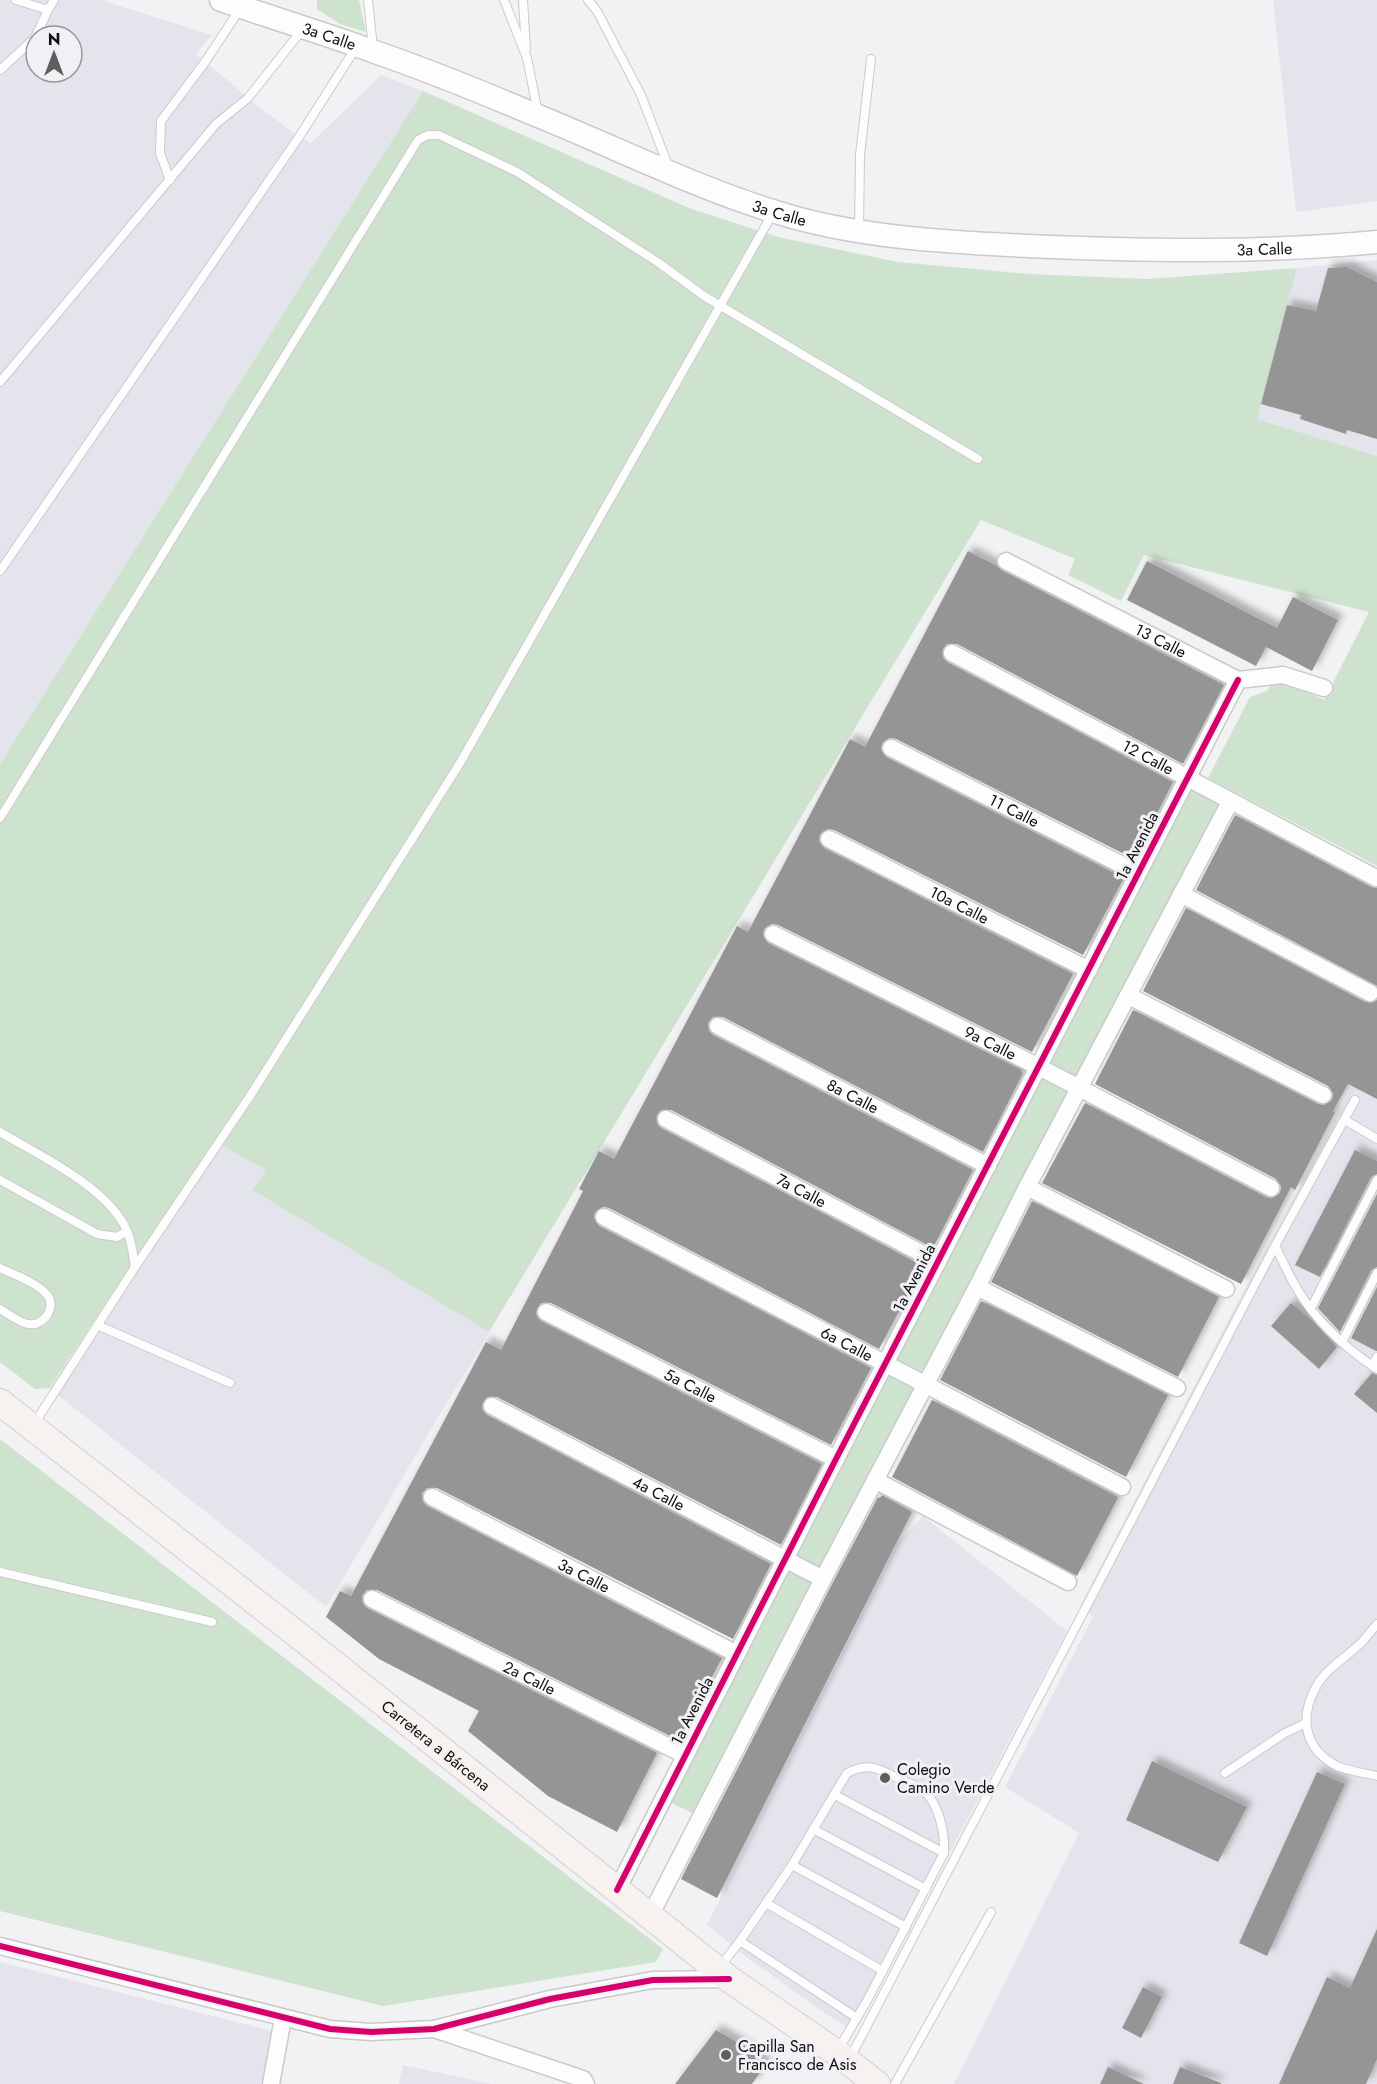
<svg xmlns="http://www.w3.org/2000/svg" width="1377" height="2084" viewBox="0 0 1377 2084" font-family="Jost,sans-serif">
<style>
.built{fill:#e4e4ec;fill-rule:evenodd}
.green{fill:#cee3ce}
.building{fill:#969596;filter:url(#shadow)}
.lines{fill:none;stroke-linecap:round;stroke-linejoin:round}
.service-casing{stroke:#cacacc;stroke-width:10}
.minor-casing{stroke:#cacacc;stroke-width:19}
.secondary-casing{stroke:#cacacc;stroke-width:25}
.primary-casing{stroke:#cfcfd0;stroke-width:28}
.service{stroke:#fdfdfd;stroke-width:8}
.minor{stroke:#fdfdfd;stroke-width:16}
.secondary{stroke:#fdfdfd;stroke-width:22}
.primary{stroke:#f7f2f0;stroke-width:26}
.cycleway-casing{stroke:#f1f1f5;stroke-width:10}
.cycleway{stroke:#d6006c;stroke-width:6}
.poi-dot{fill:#5e5e5f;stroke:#f1f1f5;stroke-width:2}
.labels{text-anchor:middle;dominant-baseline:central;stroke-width:6;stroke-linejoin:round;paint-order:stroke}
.street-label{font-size:16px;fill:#0e0e0f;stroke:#f1f1f5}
.poi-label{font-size:16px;fill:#0e0e0f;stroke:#f1f1f5;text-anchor:start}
</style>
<defs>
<filter id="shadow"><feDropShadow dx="5.5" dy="-5.5" stdDeviation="3" flood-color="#0004"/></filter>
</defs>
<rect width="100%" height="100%" fill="#f2f2f4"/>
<g class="built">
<path d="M0,0H101L212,35L196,54L258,106L299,137L311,143L381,75L423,91L0,764ZM36,36H72V72H36Z"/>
<path d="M1273,0H1377V201L1296,212Z"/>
<path d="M1377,260V456L1257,419L1297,268Z"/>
<path d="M1377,1041V2084H954L1079,1833L1005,1787L1093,1617L1080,1606L1236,1305Z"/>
<path d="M214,1141L266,1170L252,1190L489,1332L326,1607L49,1388Z"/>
<path d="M923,1516L1067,1631L855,2032L826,2014L749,1959L707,1925L898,1542Z"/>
<path d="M0,1962L276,2032L264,2084H0Z"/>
<path d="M403,2065L492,2084H399Z"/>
</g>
<g class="green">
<path d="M317,0H359L366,32L340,24L317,9Z"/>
<path d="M423,91L689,208L778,237L898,262L1029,274L1148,279L1297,268L1257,419L1377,456V866L1208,778L1250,697L1267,691L1276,676L1324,700L1369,612L1144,555L1121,601L1068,575L1075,559L981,520L489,1332L252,1190L266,1170L214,1141L49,1388L35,1389L0,1362V764Z"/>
<path d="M1188,778L1230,802L701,1817L663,1799Z"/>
<path d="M0,1439L663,1949L656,1962L383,2006L0,1911Z"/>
</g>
<g class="building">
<path d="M1347,267L1377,282V439L1347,430L1346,434L1300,419L1301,415L1261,404L1287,305L1316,311L1328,268Z"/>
<path d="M968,551L997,566L1001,570L1224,685L1183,764L957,644H947L943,649V658L947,662L1173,782L1134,859L896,739L890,738L882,743L881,749L886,757L1124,878L1083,955L834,830L828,829L820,834L819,840L824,848L1073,974L1032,1052L778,925L772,924L764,929L763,935L768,943L1022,1070L1021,1072L1023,1073L983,1152L723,1017H713L708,1022L709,1031L713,1035L973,1170L933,1248L671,1110H661L657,1115V1124L661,1128L923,1266L879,1349L609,1208L603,1207L595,1212L594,1218L599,1226L871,1368L831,1445L551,1303H541L536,1312L537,1317L541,1321L822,1464L781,1545L497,1397H487L482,1406L483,1411L487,1415L771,1564L733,1639L437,1488H427L422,1493L423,1502L427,1506L722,1658L678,1740L377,1590H367L362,1595L363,1604L367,1608L657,1753L617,1832L548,1796L468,1731L479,1711L379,1659L326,1617L340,1591L351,1596L486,1342L501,1350L583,1191L579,1189L599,1151L614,1159L737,926L748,932L850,739L865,747Z"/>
<path d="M1147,561L1277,628L1293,597L1338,620L1312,671L1266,647L1256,666L1127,600Z"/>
<path d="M1235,815L1371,887L1377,888V986L1196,890Z"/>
<path d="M1186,908L1365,1002L1371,1003L1377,1000V1099L1348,1084L1333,1111L1335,1112L1295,1190L1291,1187L1241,1284L1042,1183L1085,1103L1266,1197L1272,1198L1280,1193L1281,1187L1276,1179L1095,1084L1133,1010L1318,1104L1324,1105L1332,1100L1333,1094L1328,1086L1143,991Z"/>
<path d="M1355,1150L1377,1161V1174L1371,1177L1320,1277L1295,1265Z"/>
<path d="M1377,1194V1267L1371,1270L1340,1332L1318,1308Z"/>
<path d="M1032,1201L1219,1297L1178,1377L991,1282Z"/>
<path d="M1377,1287V1351H1376L1351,1338Z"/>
<path d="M981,1301L1168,1395L1126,1477L940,1380Z"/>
<path d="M1291,1303L1312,1320L1337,1347L1319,1369L1271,1326Z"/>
<path d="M1372,1373L1377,1375V1413L1354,1394Z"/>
<path d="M932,1400L1116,1496L1118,1498L1077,1576L892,1477Z"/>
<path d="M882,1495L912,1512L717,1898L681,1879L832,1584L878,1497L880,1498Z"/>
<path d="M1152,1761L1247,1807L1218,1862L1126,1820Z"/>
<path d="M1317,1772L1345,1784L1267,1956L1239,1943Z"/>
<path d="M1377,1929V2059L1366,2084H1279L1327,1977L1350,1988Z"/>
<path d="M1143,1987L1162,1997L1141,2038L1122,2028Z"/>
<path d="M716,2030L744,2046L766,2064L752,2084H675Z"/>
<path d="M1108,2067L1144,2084H1100Z"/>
<path d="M1180,2067L1221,2083V2084H1173Z"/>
</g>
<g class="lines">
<g class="service-casing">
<g id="service">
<path d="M16,0L48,10L54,0"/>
<path d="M368,0L373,48"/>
<path d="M504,0L527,58L538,113"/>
<path d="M523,0L526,49"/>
<path d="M588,0L597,11L641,95L669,168"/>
<path d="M36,36L48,10"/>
<path d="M0,70L36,37"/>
<path d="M170,180L160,153L161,121L205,62L240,9"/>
<path d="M859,230L860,155L871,59"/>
<path d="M0,382L216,124L248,98L302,30"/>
<path d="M0,571L299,137L357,46"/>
<path d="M0,818L418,140L428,135H439L517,172L659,263L704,296L978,459"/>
<path d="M1345,1120L1377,1139"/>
<path d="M0,1132C39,1155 109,1188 127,1231C132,1242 133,1255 135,1267"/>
<path d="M0,1180L97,1234L117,1237L127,1231"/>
<path d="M1275,1246C1282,1259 1288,1274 1296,1287C1315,1320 1345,1348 1377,1369"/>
<path d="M0,1268C15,1275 38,1283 48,1296C52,1302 51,1308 48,1314C34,1335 16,1319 0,1309"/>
<path d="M1311,1308L1377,1180"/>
<path d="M97,1325L230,1383"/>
<path d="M1342,1342L1377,1273"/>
<path d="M1372,1366L1377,1357"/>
<path d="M34,1424L135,1267L250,1096L460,763L774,211"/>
<path d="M0,1572L212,1622"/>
<path d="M1377,1624C1372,1630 1367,1636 1362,1642C1347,1657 1326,1668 1316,1687C1299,1718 1304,1749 1337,1766C1349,1771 1364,1773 1377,1776"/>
<path d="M1225,1773L1285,1733L1306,1723"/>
<path d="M835,1795L944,1853"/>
<path d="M813,1829L926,1889"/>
<path d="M792,1865L906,1927"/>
<path d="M766,1903L883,1971"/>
<path d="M740,1941L857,2018"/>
<path d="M719,1968L740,1941L792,1865L847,1773C867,1763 876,1767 895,1777C904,1781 913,1784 921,1789C939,1801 945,1833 944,1853L868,1999L838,2050"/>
<path d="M849,2060L1275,1246L1355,1100"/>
<path d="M895,2084L991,1912"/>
</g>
</g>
<g class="minor-casing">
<g id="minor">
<path id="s1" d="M1006,561L1238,680L1283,675L1324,688"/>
<path id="s2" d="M952,653L1376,878"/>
<path id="s3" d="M891,748L1138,873"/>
<path id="s4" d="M829,839L1089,970"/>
<path d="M1181,894L1370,993"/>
<path id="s5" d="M773,934L1039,1067L1271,1188"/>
<path d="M1129,996L1323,1095"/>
<path id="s6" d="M718,1026L988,1166"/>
<path id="s7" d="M666,1119L938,1262"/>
<path d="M1027,1187L1226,1289"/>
<path id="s8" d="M604,1217L1122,1487"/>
<path d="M977,1287L1177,1388"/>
<path id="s9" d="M546,1312L836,1459"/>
<path id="s10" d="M492,1406L823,1579"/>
<path d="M875,1480L1068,1582"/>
<path id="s11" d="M432,1497L737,1654"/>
<path id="s12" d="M372,1599L685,1755"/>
<path d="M617,1890L836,1459L1238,680"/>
<path d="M650,1916L823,1579L977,1287L1027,1187L1230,802"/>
<path d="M0,1946L330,2029L371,2032L434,2029L550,1999L631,1984L653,1980L729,1979"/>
<path d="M434,2029L583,2079L586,2084"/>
<path d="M271,2084L283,2018"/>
</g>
</g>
<g class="secondary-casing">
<g id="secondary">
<path id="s13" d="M221,0C272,18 324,33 375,52C430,71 484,93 538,116C622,150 702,191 789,216C866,238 949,242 1028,246C1144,251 1261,253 1377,242"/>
</g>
</g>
<g class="primary-casing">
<g id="primary">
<path id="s14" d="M0,1402L308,1643L729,1979L837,2053L877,2084"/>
</g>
</g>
<use href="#service" class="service"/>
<use href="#minor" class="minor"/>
<use href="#secondary" class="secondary"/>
<use href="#primary" class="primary"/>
<g class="cycleway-casing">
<g id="cycleway">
<path d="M617,1890L836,1459L1238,680"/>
<path d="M0,1946L330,2029L371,2032L434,2029L550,1999L631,1984L653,1980L729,1979"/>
</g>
</g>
<use href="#cycleway" class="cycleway"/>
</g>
<g class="poi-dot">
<circle cx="885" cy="1778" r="6"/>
<circle cx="726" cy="2055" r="6"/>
</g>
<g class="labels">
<g class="street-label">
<text stroke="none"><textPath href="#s13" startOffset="114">3a Calle</textPath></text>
<text stroke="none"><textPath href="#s13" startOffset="598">3a Calle</textPath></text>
<text stroke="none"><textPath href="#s13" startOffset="1086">3a Calle</textPath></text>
<text stroke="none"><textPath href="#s1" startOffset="174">13 Calle</textPath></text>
<text stroke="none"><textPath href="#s2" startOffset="222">12 Calle</textPath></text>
<text stroke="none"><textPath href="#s3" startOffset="138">11 Calle</textPath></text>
<text transform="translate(1137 846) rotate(-63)">1a Avenida</text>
<text stroke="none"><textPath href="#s4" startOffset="146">10a Calle</textPath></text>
<text stroke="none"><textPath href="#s5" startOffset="243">9a Calle</textPath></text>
<text stroke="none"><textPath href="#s6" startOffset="152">8a Calle</textPath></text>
<text stroke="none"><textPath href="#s7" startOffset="153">7a Calle</textPath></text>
<text transform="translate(914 1278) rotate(-63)">1a Avenida</text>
<text stroke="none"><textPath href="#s8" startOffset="274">6a Calle</textPath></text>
<text stroke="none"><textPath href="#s9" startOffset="162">5a Calle</textPath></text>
<text stroke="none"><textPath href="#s10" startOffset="188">4a Calle</textPath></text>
<text stroke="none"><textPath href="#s11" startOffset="171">3a Calle</textPath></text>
<text stroke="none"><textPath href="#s12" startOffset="176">2a Calle</textPath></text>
<text transform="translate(692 1711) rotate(-63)">1a Avenida</text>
<text stroke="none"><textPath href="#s14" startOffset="555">Carretera a Bárcena</textPath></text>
</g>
<g class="poi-label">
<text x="897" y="1769">Colegio<tspan x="897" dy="18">Camino Verde</tspan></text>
<text x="738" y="2046">Capilla San<tspan x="738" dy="18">Francisco de Asis</tspan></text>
</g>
</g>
<g transform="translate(54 54)"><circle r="28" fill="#f1f1f5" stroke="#969699" stroke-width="1.5"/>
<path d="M0-4.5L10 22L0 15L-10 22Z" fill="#5e5e5f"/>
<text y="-9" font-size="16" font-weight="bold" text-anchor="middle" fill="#0e0e0f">N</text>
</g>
</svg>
